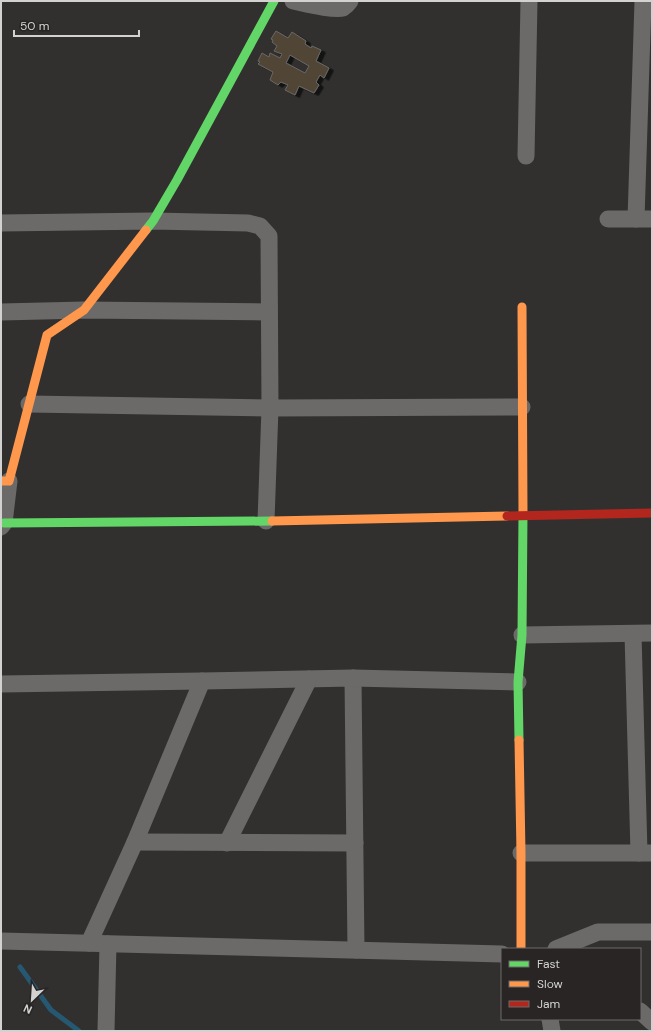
<svg xmlns="http://www.w3.org/2000/svg" width="653" height="1032" viewBox="0 0 653 1032" font-family="'DM Sans',sans-serif">
<style>
.lines{fill:none;stroke-linecap:round;stroke-linejoin:round}
.stream{stroke:#265871;stroke-width:5}
.building{fill:#514436;stroke:#696867;fill-rule:evenodd;filter:url(#shadow)}
.street{stroke:#6b6a69;stroke-width:17}
.fast{stroke:#63d668;stroke-width:9}
.slow{stroke:#ff974d;stroke-width:9}
.jam{stroke:#b3261e;stroke-width:9}
</style>
<defs>
<filter id="shadow"><feDropShadow dx="4.5" dy="2.5" stdDeviation="0" flood-color="#0009"/></filter>
</defs>
<rect width="100%" height="100%" fill="#31302f"/>
<g class="lines">
<path class="stream" d="M20,967L51,1010L79,1031"/>
</g>
<path class="building" d="M276,31L288,38L292,32L306,41L305,44L311,48L312,46L321,50L316,61L329,68L324,78L320,75L316,82L319,85L314,93L299,86L295,95L285,90L288,85L281,82L278,85L270,80L273,72L258,64L260,62L258,61L262,53L269,57L270,53L280,58L282,54L274,51L277,46L272,42L273,40L271,39ZM290,55L309,66L305,73L286,63Z"/>
<g class="lines">
<g class="street">
<path d="M293,1C303,3 335,11 343,8C346,6 348,4 350,1"/>
<path d="M526,156L529,1"/>
<path d="M608,219H652"/>
<path d="M636,219L643,1"/>
<path d="M1,223L153,221L248,223L260,226L269,236L270,408L266,521"/>
<path d="M1,312L84,310L269,312"/>
<path d="M29,404L270,408L522,407"/>
<path d="M1,527L4,523L9,481"/>
<path d="M633,634L639,853"/>
<path d="M522,635L652,633"/>
<path d="M353,678L356,950"/>
<path d="M1,684L202,681L353,678L518,682"/>
<path d="M135,842L355,843"/>
<path d="M227,843L309,679"/>
<path d="M521,853H652"/>
<path d="M1,941L502,954"/>
<path d="M89,943L135,842L202,681"/>
<path d="M556,949L598,932H652"/>
<path d="M640,1011L652,1022"/>
<path d="M550,1019L552,1031"/>
<path d="M106,1031L108,944"/>
</g>
<g class="fast">
<path d="M146,230L153,221L177,180L274,1"/>
<path d="M4,523L272,521"/>
<path d="M519,740L518,682L522,635L523,513"/>
</g>
<g class="slow">
<path d="M522,307L523,513"/>
<path d="M1,481H9L47,335L84,310L146,230"/>
<path d="M272,521L507,516"/>
<path d="M519,740L521,853V949"/>
</g>
<path class="jam" d="M507,516L652,513"/>
</g>
<rect width="653" height="1032" fill="none" stroke="#d3d2d1" stroke-width="4"/>
<rect x="501" y="948" width="140" height="72" fill="#282524" stroke="#6c6a69"/>
<rect x="509" y="961" width="20" height="6" fill="#63d668" stroke="#6c6a69"/>
<text x="537" y="968" font-size="12" fill="#d3d2d1">Fast</text>
<rect x="509" y="981" width="20" height="6" fill="#ff974d" stroke="#6c6a69"/>
<text x="537" y="988" font-size="12" fill="#d3d2d1">Slow</text>
<rect x="509" y="1001" width="20" height="6" fill="#b3261e" stroke="#6c6a69"/>
<text x="537" y="1008" font-size="12" fill="#d3d2d1">Jam</text>
<g transform="translate(32 1000) rotate(205)" stroke="#282524" stroke-width="3" paint-order="stroke">
<path d="M0-3L7 15L0 10L-7 15Z" fill="#d3d2d1"/>
<text y="-6" font-size="11" font-weight="bold" text-anchor="middle" fill="#d3d2d1">N</text>
</g>
<path d="M14 30v6h125v-6" fill="none" stroke="#d3d2d1" stroke-width="2"/>
<text x="20" y="30" font-size="12" fill="#d3d2d1" stroke="#282524" stroke-width="3" paint-order="stroke">50 m</text>
</svg>
